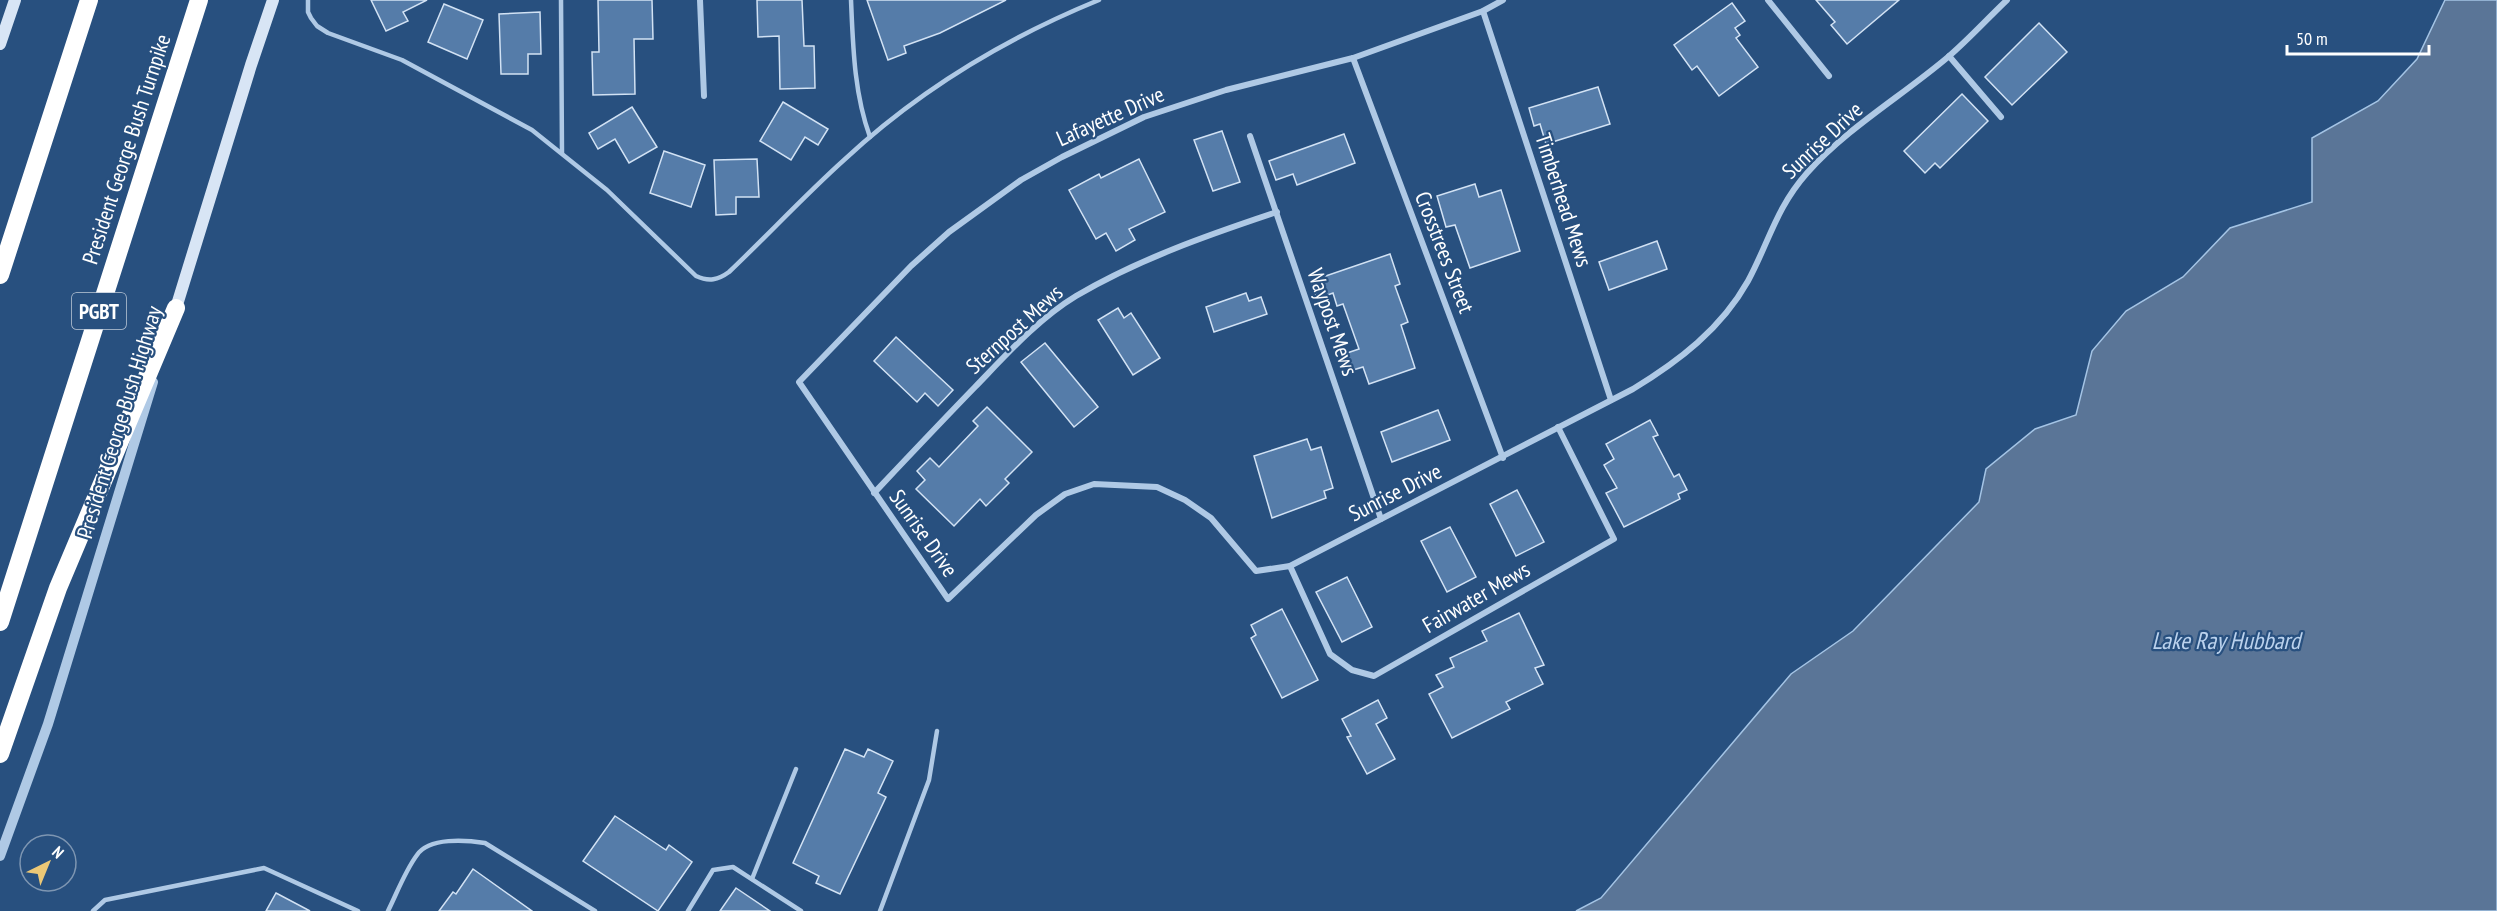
<svg xmlns="http://www.w3.org/2000/svg" width="2497" height="911" viewBox="0 0 2497 911" font-family="'PT Sans Narrow',sans-serif">
<style>
.water{fill:#5a7597;stroke:#a4c4e5;stroke-width:1.5}
.building{fill:#557ca9;stroke:#d2e2f4;stroke-width:1.5}
.lines{fill:none;stroke-linecap:round;stroke-linejoin:round}
.service{stroke:#afc9e5;stroke-width:4.5}
.minor{stroke:#afc9e5;stroke-width:6}
.tertiary{stroke:#afc9e5;stroke-width:10}
.secondary{stroke:#d8e5f5;stroke-width:12}
.motorway{stroke:#fff;stroke-width:18}
.labels{text-anchor:middle;dominant-baseline:central;stroke-width:4.5;stroke-linejoin:round;paint-order:stroke}
.shield{fill:#28507f;stroke:#becad9;stroke-width:1.5}
.shield-label{font-size:21px;font-weight:bold;fill:#fff}
.street-label{font-size:22px;fill:#fff;stroke:#28507f}
.water-label{font-size:24px;font-style:italic;fill:#bbd2ed;stroke:#28507f}
</style>
<rect width="100%" height="100%" fill="#28507f"/>
<path class="water" d="M2445,0H2497V911H1576L1601,898L1791,674L1853,631L1979,502L1986,469L2035,429L2076,415L2092,351L2126,311L2183,277L2230,228L2312,202V138L2378,101L2417,59Z"/>
<g class="building">
<path d="M371,0H427L403,12L408,21L386,31Z"/>
<path d="M598,0H652L653,39H634L635,94L593,95L592,52H599Z"/>
<path d="M757,0H802L804,46H814L815,88L780,89L779,36L758,37Z"/>
<path d="M867,0H1006L940,33L904,46L906,53L888,60Z"/>
<path d="M1816,0H1899L1847,44L1831,25L1835,22Z"/>
<path d="M1732,3L1745,21L1735,28L1740,35L1736,38L1758,67L1719,96L1697,66L1692,70L1674,45Z"/>
<path d="M444,4L483,20L467,59L428,42Z"/>
<path d="M540,12L541,54H528V74H501L499,14Z"/>
<path d="M2039,23L2067,52L2012,105L1985,77Z"/>
<path d="M1598,87L1610,124L1546,144L1540,124L1534,126L1529,108Z"/>
<path d="M1962,94L1988,121L1940,168L1935,163L1925,173L1904,151Z"/>
<path d="M783,102L828,129L818,145L805,137L791,160L760,141Z"/>
<path d="M632,107L657,147L629,163L615,139L598,149L589,133Z"/>
<path d="M1222,131L1240,182L1213,191L1194,140Z"/>
<path d="M1344,134L1355,163L1297,185L1293,174L1276,180L1269,161Z"/>
<path d="M664,151L705,165L691,207L650,193Z"/>
<path d="M757,159L759,197H736V214L716,215L714,160Z"/>
<path d="M1139,159L1165,212L1129,229L1135,240L1116,251L1106,233L1096,239L1069,190L1099,174L1101,178Z"/>
<path d="M1475,184L1479,197L1501,190L1520,251L1470,268L1455,225L1446,227L1437,196Z"/>
<path d="M1657,241L1667,269L1609,290L1599,262Z"/>
<path d="M1390,254L1400,284L1395,286L1408,322L1401,325L1415,368L1369,384L1363,367L1353,370L1347,353L1359,349L1343,304L1337,306L1333,293L1317,299L1311,281Z"/>
<path d="M1246,293L1249,301L1261,297L1267,314L1214,332L1206,307Z"/>
<path d="M1118,308L1124,318L1131,313L1160,358L1133,375L1098,320Z"/>
<path d="M896,337L953,390L938,406L925,393L917,402L874,361Z"/>
<path d="M1045,343L1098,407L1074,427L1021,362Z"/>
<path d="M987,407L1032,452L1005,479L1009,483L986,506L980,499L954,526L916,489L925,480L917,471L930,458L939,467L978,426L973,421Z"/>
<path d="M1438,410L1450,440L1392,462L1381,432Z"/>
<path d="M1650,420L1658,435L1653,437L1674,477L1679,474L1687,490L1678,494L1680,499L1624,527L1606,493L1617,488L1604,465L1614,459L1606,444Z"/>
<path d="M1307,439L1311,450L1321,447L1333,488L1324,491L1326,498L1272,518L1254,456Z"/>
<path d="M1517,490L1544,542L1516,556L1490,504Z"/>
<path d="M1450,527L1476,577L1447,592L1421,541Z"/>
<path d="M1347,577L1372,627L1342,642L1316,592Z"/>
<path d="M1282,609L1318,680L1282,698L1251,638L1256,635L1251,625Z"/>
<path d="M1519,613L1544,665L1535,668L1543,684L1506,702L1510,709L1452,738L1429,694L1443,687L1436,675L1454,667L1450,658L1487,641L1482,631Z"/>
<path d="M1378,700L1387,718L1376,724L1395,759L1367,774L1347,737L1351,736L1342,719Z"/>
<path d="M845,749L864,757L868,749L893,761L878,793L886,797L840,894L816,883L819,876L793,863Z"/>
<path d="M615,816L666,850L669,845L692,862L658,911L583,861Z"/>
<path d="M473,869L532,911H439L453,892L456,894Z"/>
<path d="M736,888L770,911H720Z"/>
<path d="M276,893L310,911H266Z"/>
</g>
<g class="lines">
<g class="service">
<path d="M308,0V12L311,18L317,26L328,33L402,60L532,130L607,190L696,276C709,282 718,280 729,272C768,235 804,196 844,160C918,91 1006,38 1099,0"/>
<path d="M561,0L562,153"/>
<path d="M851,0C853,46 854,93 870,137"/>
<path d="M752,879L796,769"/>
<path d="M93,911L105,900L264,868L358,911"/>
<path d="M388,911C397,893 405,871 417,855C429,837 466,840 485,843L595,911"/>
<path d="M688,911L713,870L733,867L801,911"/>
<path d="M880,911L929,780L937,731"/>
</g>
<g class="minor">
<path d="M700,0L704,96"/>
<path d="M1503,0L1483,11L1353,58L1226,90L1144,117L1062,157L1021,180L949,232L911,266L799,382L948,599L1036,515L1065,494L1094,484L1157,487L1185,500L1211,518L1256,571L1290,566L1633,389C1679,361 1721,329 1748,281C1769,242 1776,208 1807,173C1847,128 1902,96 1948,57C1969,39 1987,19 2007,0"/>
<path d="M1768,0L1829,76"/>
<path d="M1483,11L1611,400"/>
<path d="M1949,56L2001,117"/>
<path d="M1353,58L1503,458"/>
<path d="M1250,136L1381,519"/>
<path d="M874,493C908,457 941,422 975,387C1006,355 1038,319 1076,296C1139,259 1208,235 1277,212"/>
<path d="M1290,566L1330,654L1352,670L1374,676L1614,539L1558,427"/>
</g>
<path class="tertiary" d="M0,856L48,724L153,382"/>
<g class="secondary">
<path d="M0,44L15,0"/>
<path d="M176,308L251,65L273,0"/>
</g>
<g class="motorway">
<path d="M0,275L89,0"/>
<path d="M0,622L199,0"/>
<path d="M0,754L58,588L176,308"/>
</g>
</g>
<g class="labels">
<rect class="shield" x="72" y="293" width="54" height="36" rx="4.5"/>
<g class="shield-label">
<text x="99" y="311">PGBT</text>
</g>
<g class="street-label">
<text transform="translate(1110 116) rotate(-24)">Lafayette Drive</text>
<text transform="translate(1822 140) rotate(-43)">Sunrise Drive</text>
<text transform="translate(126 149) rotate(-72)">President George Bush Turnpike</text>
<text transform="translate(1564 200) rotate(72)">Timberhead Mews</text>
<text transform="translate(1445 252) rotate(69)">Crosstrees Street</text>
<text transform="translate(1333 322) rotate(71)">Waypost Mews</text>
<text transform="translate(1014 329) rotate(-42)">Sternpost Mews</text>
<text transform="translate(119 422) rotate(-73)">President George Bush Highway</text>
<text transform="translate(1395 492) rotate(-27)">Sunrise Drive</text>
<text transform="translate(924 533) rotate(55)">Sunrise Drive</text>
<text transform="translate(1476 597) rotate(-30)">Fairwater Mews</text>
</g>
<g class="water-label">
<text x="2226" y="640">Lake Ray Hubbard</text>
</g>
</g>
<g transform="translate(48 863) rotate(43)"><circle r="28" fill="#28507f" stroke="#7e96b2" stroke-width="1.5"/>
<path d="M0-4.5L10 22L0 15L-10 22Z" fill="#ecc876"/>
<text y="-9" font-size="16" font-weight="bold" text-anchor="middle" fill="#ffffff">N</text>
</g>
<path d="M2287 45v9h142v-9" fill="none" stroke="#ffffff" stroke-width="3"/>
<text x="2296" y="45" font-size="18" fill="#ffffff" stroke="#28507f" stroke-width="4.5" paint-order="stroke">50 m</text>
</svg>
